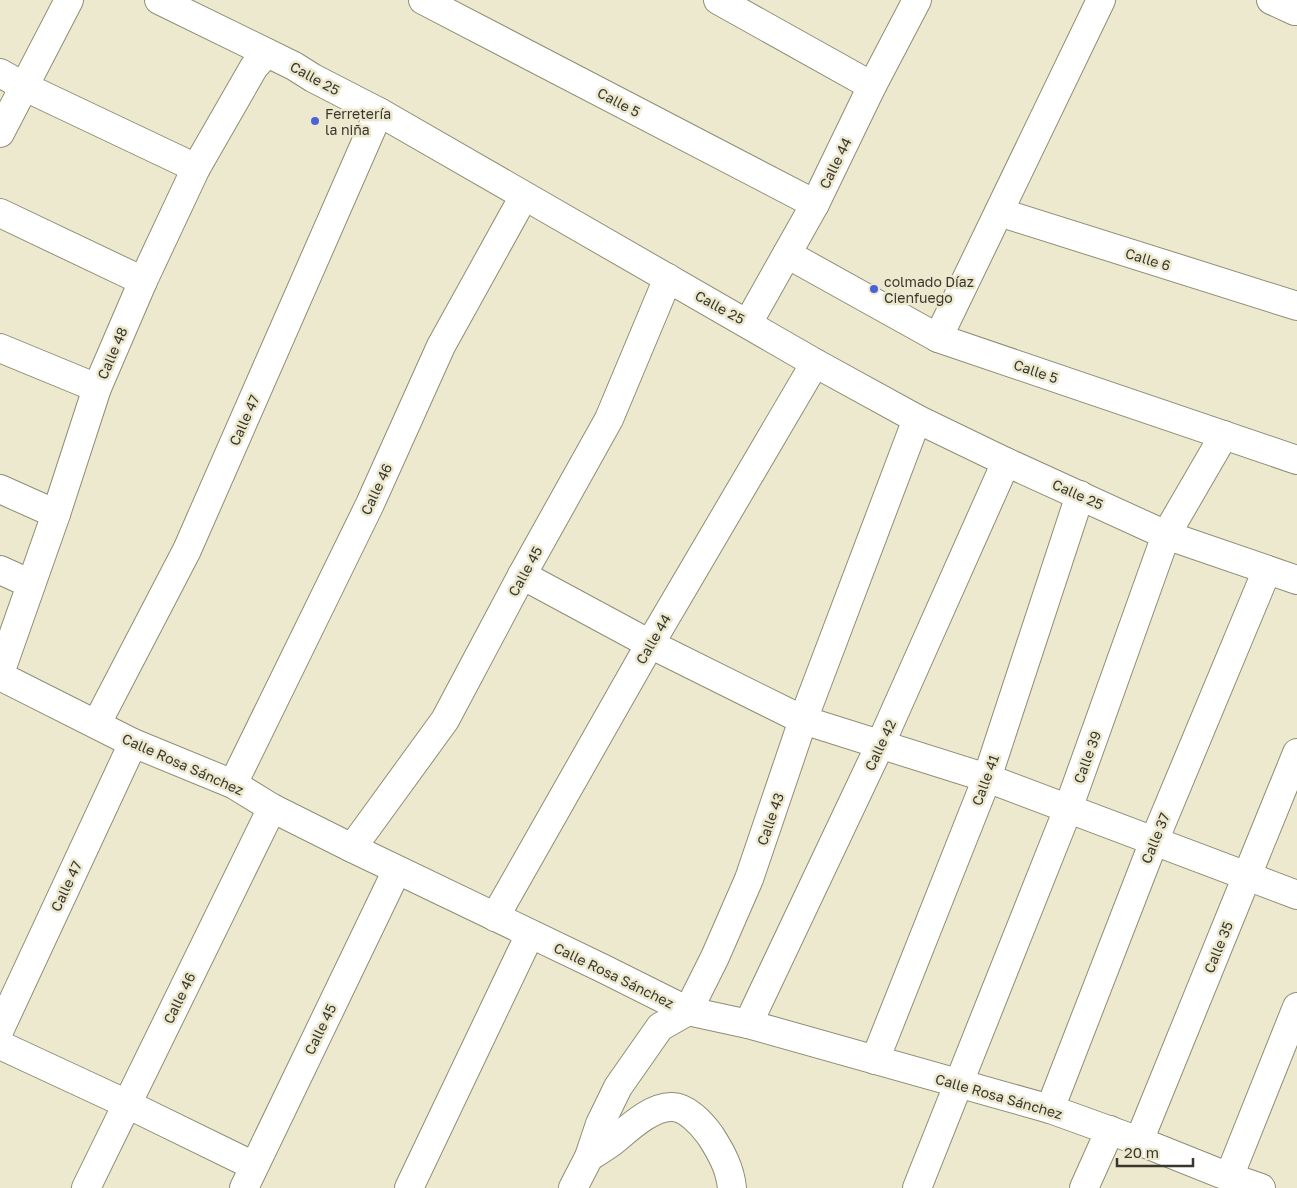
<svg xmlns="http://www.w3.org/2000/svg" width="1297" height="1188" viewBox="0 0 1297 1188" font-family="'Golos Text',sans-serif">
<style>
.lines{fill:none;stroke-linecap:round;stroke-linejoin:round}
.minor-casing{stroke:#908d75;stroke-width:30}
.minor{stroke:#fff;stroke-width:28}
.poi-dot{fill:#4b62d6;stroke:#ece9cf;stroke-width:2}
.labels{text-anchor:middle;dominant-baseline:central;stroke-width:5;stroke-linejoin:round;paint-order:stroke}
.street-label{font-size:14px;fill:#39372d;stroke:#ece9cf}
.poi-label{font-size:14px;fill:#39372d;stroke:#ece9cf;text-anchor:start}
</style>
<rect width="100%" height="100%" fill="#ece9cf"/>
<g class="lines">
<g class="minor-casing">
<g id="minor">
<path d="M159,0L294,66L313,78L379,112L815,363L917,419L1006,462L1166,535L1297,580"/>
<path d="M423,0L815,204"/>
<path d="M718,0L872,86"/>
<path d="M1271,0L1295,11"/>
<path d="M0,73L23,86L196,168"/>
<path d="M0,133L69,0"/>
<path d="M999,212L1297,306"/>
<path d="M0,213L143,281"/>
<path d="M787,254L938,338L1297,460"/>
<path d="M748,323L815,204L872,86L917,0"/>
<path d="M938,338L1101,0"/>
<path d="M0,348L97,388"/>
<path d="M0,489L56,514"/>
<path d="M0,570L31,584"/>
<path d="M522,575L650,644L803,720L987,778L1297,895"/>
<path d="M0,673L56,514L97,388L143,281L196,168L254,67L267,53"/>
<path d="M0,676L133,743L233,784L272,808L352,848L602,968L688,1011L748,1024L1050,1109L1139,1141L1229,1177L1261,1188"/>
<path d="M97,723L187,550L379,112"/>
<path d="M233,784L370,504L441,346L524,196"/>
<path d="M352,848L445,720L522,575L609,419L668,278"/>
<path d="M495,917L650,644L815,363"/>
<path d="M748,1024L880,745L1006,462"/>
<path d="M0,1029L133,743"/>
<path d="M0,1045L127,1104L254,1166"/>
<path d="M875,1060L987,778L1080,495"/>
<path d="M1050,1109L1154,841L1267,570"/>
<path d="M1139,1141L1297,753"/>
<path d="M589,1157C597,1152 605,1147 612,1142C627,1130 650,1107 671,1107C686,1106 702,1124 710,1135C721,1152 730,1168 732,1188"/>
<path d="M1229,1177L1297,1007"/>
<path d="M86,1188L272,808"/>
<path d="M244,1188L397,870"/>
<path d="M409,1188L530,934"/>
<path d="M573,1188L589,1157L600,1124L618,1087L660,1027L688,1011L715,957L749,879L803,720L917,419"/>
<path d="M917,1188L1068,809L1166,535L1224,435"/>
<path d="M1084,1188L1110,1130"/>
</g>
</g>
<use href="#minor" class="minor"/>
</g>
<g class="poi-dot">
<circle cx="315" cy="121" r="5"/>
<circle cx="874" cy="289" r="5"/>
</g>
<g class="labels">
<g class="street-label">
<text transform="translate(315 78) rotate(29)">Calle 25</text>
<text transform="translate(619 102) rotate(28)">Calle 5</text>
<text transform="translate(835 163) rotate(-64)">Calle 44</text>
<text transform="translate(1148 259) rotate(17)">Calle 6</text>
<text transform="translate(720 307) rotate(29)">Calle 25</text>
<text transform="translate(112 353) rotate(-67)">Calle 48</text>
<text transform="translate(1036 371) rotate(19)">Calle 5</text>
<text transform="translate(244 420) rotate(-66)">Calle 47</text>
<text transform="translate(376 489) rotate(-65)">Calle 46</text>
<text transform="translate(1078 494) rotate(24)">Calle 25</text>
<text transform="translate(525 571) rotate(-61)">Calle 45</text>
<text transform="translate(653 639) rotate(-60)">Calle 44</text>
<text transform="translate(880 745) rotate(-65)">Calle 42</text>
<text transform="translate(1087 757) rotate(-70)">Calle 39</text>
<text transform="translate(183 764) rotate(24)">Calle Rosa Sánchez</text>
<text transform="translate(985 780) rotate(-70)">Calle 41</text>
<text transform="translate(770 819) rotate(-71)">Calle 43</text>
<text transform="translate(1155 838) rotate(-68)">Calle 37</text>
<text transform="translate(66 886) rotate(-65)">Calle 47</text>
<text transform="translate(1218 947) rotate(-68)">Calle 35</text>
<text transform="translate(614 975) rotate(26)">Calle Rosa Sánchez</text>
<text transform="translate(179 998) rotate(-64)">Calle 46</text>
<text transform="translate(320 1029) rotate(-64)">Calle 45</text>
<text transform="translate(999 1096) rotate(16)">Calle Rosa Sánchez</text>
</g>
<g class="poi-label">
<text x="325" y="113">Ferretería<tspan x="325" dy="16">la niña</tspan></text>
<text x="884" y="281">colmado Díaz<tspan x="884" dy="16">Cienfuego</tspan></text>
</g>
</g>
<path d="M1117 1158v8h76v-8" fill="none" stroke="#39372d" stroke-width="2.5"/>
<text x="1124" y="1158" font-size="15" fill="#39372d" stroke="#ece9cf" stroke-width="4" paint-order="stroke">20 m</text>
</svg>
